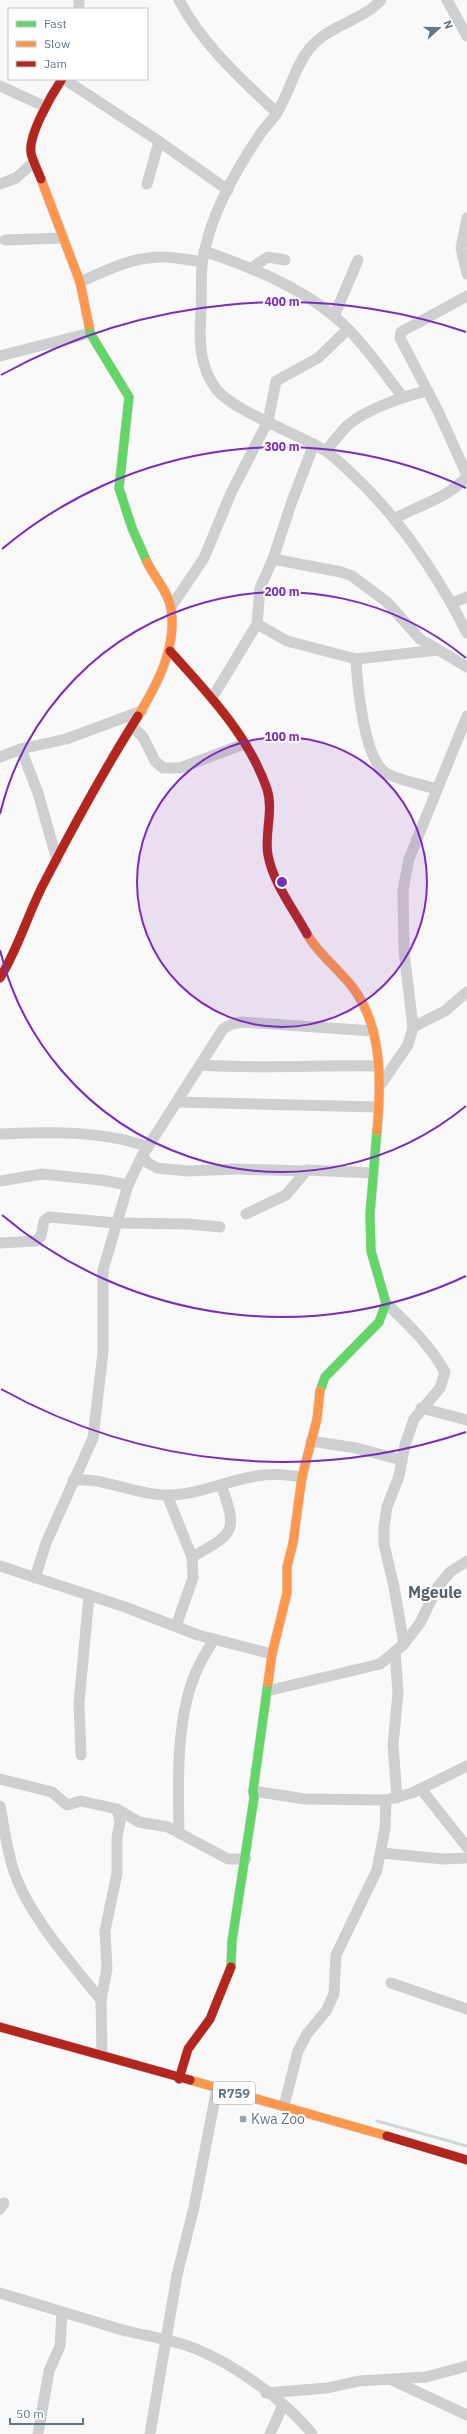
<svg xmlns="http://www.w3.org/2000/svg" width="467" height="2434" viewBox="0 0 467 2434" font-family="'IBM Plex Sans',sans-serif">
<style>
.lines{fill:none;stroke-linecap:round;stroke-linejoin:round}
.stream{stroke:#ced6d9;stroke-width:3}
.fast-casing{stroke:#d5d6d7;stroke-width:10}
.slow-casing{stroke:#d5d6d7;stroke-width:10}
.jam-casing{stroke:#d5d6d7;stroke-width:10}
.street{stroke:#cecfd0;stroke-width:11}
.fast{stroke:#63d668;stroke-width:9}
.slow{stroke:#ff974d;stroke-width:9}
.jam{stroke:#b3261e;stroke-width:9}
.ring{fill:none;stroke:#7b2cbf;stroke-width:2}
.poi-dot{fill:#99a4ac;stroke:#fff;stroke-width:1.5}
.labels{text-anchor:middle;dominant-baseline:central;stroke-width:4;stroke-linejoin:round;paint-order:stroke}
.shield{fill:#fff;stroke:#939fa8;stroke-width:1}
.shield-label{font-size:13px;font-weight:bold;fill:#657683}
.poi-label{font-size:14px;fill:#657683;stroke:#fff;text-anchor:start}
.quarter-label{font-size:16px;font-weight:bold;fill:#57646e;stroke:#fff}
.centre{fill:#7b2cbf;stroke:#fff;stroke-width:2}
.ring-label{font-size:12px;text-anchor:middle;font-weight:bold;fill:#7b2cbf;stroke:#fff;stroke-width:4;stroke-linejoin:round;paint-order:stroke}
</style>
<rect width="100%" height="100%" fill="#f9f9f9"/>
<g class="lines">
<path class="stream" d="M377,2121L467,2146"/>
<g class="fast-casing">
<g id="fast">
<path d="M89,326L90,333L129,397L119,488L132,528L147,562"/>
<path d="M320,1391L325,1377L379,1322L386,1303L371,1251L370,1214L377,1131"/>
<path d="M231,1967L232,1941L254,1798L253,1791L268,1683"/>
</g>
</g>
<g class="slow-casing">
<g id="slow">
<path d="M41,179L80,282L89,326"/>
<path d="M138,716C158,683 177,647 171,608C168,591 154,577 147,562"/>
<path d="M307,934C320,957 342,971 356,992C383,1032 381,1085 377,1131"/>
<path d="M268,1683L272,1654L287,1593V1567L293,1543L302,1477L317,1419L320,1391"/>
<path d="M190,2080L387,2136"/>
</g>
</g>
<g class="jam-casing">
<g id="jam">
<path d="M41,179C38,171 33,162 31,153C28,135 52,94 62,79"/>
<path d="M170,651C207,692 249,736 267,789C274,811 264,834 268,855C273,883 294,910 307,934"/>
<path d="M0,978C19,947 28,913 45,881C74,825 104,770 138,716"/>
<path d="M0,2027L190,2080"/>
<path d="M179,2079L188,2049L210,2019L231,1967"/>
<path d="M387,2136L467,2160"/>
</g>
</g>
<g class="street">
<path d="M79,0V9"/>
<path d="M179,0C202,44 241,79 277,113"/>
<path d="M381,0C362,21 329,25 310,48C294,67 290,93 276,114C272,120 266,126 261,133C237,168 210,216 203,259C200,275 202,295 201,312C199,340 199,367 217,390C234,411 298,434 324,450C333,455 341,464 349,471C398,516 437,574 467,633"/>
<path d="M447,0L467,36"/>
<path d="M64,79L154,138L228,190"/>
<path d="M0,86L44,106"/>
<path d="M0,184L16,178L34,162"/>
<path d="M147,184L159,142"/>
<path d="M467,218L461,248L467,274"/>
<path d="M5,240L63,238"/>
<path d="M204,251C250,267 297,285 335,317C361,339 381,369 402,396"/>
<path d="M251,268L268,257L285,260"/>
<path d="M80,282C107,270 132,257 162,257C175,257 189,260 202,262"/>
<path d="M467,296L401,332L400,338L438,411L467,475"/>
<path d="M334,316L358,260"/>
<path d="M0,356L90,333"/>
<path d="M326,451C333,442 340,433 348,425C365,410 406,395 428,391"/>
<path d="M394,519C419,505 449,498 467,476"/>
<path d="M273,559L341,572L352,576L387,602L420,639L467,667"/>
<path d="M452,603L467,597"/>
<path d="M171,607L204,558L231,493L268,421L276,381L318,358L348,329"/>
<path d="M257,624L287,641L356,659L438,650"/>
<path d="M356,659C357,683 364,760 386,773C401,781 420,784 436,789"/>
<path d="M212,698L257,624L260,588L273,559L291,504L314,444"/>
<path d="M133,727L143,737L155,761L163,768H180L244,744"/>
<path d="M21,749L38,793L57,860"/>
<path d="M0,757L21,749L66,739L142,711"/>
<path d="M413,1027L445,1011L467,992"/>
<path d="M201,1065C260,1069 319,1065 378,1066"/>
<path d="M381,1084L408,1045L413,1027L404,952L403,890L409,859L467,716"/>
<path d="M177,1102L378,1107"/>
<path d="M0,1134C48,1132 102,1130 148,1147"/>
<path d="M142,1156L148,1163L157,1168L188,1171L234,1169L304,1171"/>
<path d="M0,1181L42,1174L101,1180L128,1185"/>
<path d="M246,1214L286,1195L307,1170L373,1173"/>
<path d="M0,1243L36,1241L41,1236L44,1221L49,1217L116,1223L189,1224L220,1227"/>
<path d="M386,1303C409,1325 430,1345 445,1372L440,1388L414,1419L405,1445L399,1476L387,1507L384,1527V1544L394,1587L404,1644"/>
<path d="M421,1408L467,1420"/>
<path d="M311,1441L356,1448L402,1460"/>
<path d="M73,1480C105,1477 134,1495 166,1495C196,1496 228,1480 257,1476C272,1473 287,1475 302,1477"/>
<path d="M167,1495L192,1557L193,1578L176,1626"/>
<path d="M192,1557C233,1534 239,1533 221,1485"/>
<path d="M0,1566L125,1607L198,1635L272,1654"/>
<path d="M35,1578L46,1543L93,1438L103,1352V1270L128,1185L142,1156L223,1029L232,1024L242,1022L373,1031"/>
<path d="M395,1651L398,1693L393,1745L397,1798"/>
<path d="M267,1691L380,1664L404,1644L420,1623L437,1588L450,1572L467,1561"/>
<path d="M81,1755L79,1703L89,1596"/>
<path d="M0,1779L52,1792L67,1805L81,1801L117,1809L139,1822L168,1827L228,1859H246"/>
<path d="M421,1789L467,1847"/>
<path d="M253,1791L305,1799L386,1800L412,1793L467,1766"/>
<path d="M0,1806C5,1830 7,1855 16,1877C32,1919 73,1965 101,2000"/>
<path d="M179,1833C178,1785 176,1722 194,1677C199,1663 207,1651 214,1639"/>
<path d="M382,1853L443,1859L467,1858"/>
<path d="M391,1983L467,2009"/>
<path d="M102,2055L101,2000L107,1968L105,1931L117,1873V1837L120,1822L117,1809"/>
<path d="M284,2106L298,2051L307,2034L326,2011L334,1994L336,1955L377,1870L385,1828L386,1800"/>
<path d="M0,2209L4,2203"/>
<path d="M0,2293C40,2305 79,2317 119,2329C144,2336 172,2339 196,2349C234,2364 287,2402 312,2434"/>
<path d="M392,2380L467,2415"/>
<path d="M266,2393L327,2388L359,2381L426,2377L467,2366"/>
<path d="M38,2434L49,2371L60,2346L62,2312"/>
<path d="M150,2434L177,2275L194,2207L217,2088"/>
<path d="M270,2434L283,2405"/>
</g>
<use href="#fast" class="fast"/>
<use href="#slow" class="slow"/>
<use href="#jam" class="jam"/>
</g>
<circle cx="282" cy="882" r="145" fill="#7b2cbf" fill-opacity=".12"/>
<g class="ring">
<circle cx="282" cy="882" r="145"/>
<path d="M466 1106A290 290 0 0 1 0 950M0 814A290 290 0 0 1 466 658"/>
<path d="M466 1276A435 435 0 0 1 2 1215M2 549A435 435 0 0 1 466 488"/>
<path d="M466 1432A580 580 0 0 1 1 1389M1 375A580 580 0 0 1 466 332"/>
</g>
<rect class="poi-dot" x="239" y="2115" width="8" height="8" rx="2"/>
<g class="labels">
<rect class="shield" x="213" y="2082" width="42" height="22" rx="3"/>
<g class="shield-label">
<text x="234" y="2093">R759</text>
</g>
<g class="poi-label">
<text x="251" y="2119">Kwa Zoo</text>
</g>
<g class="quarter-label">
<text x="435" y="1592">Mgeule</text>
</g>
</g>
<circle cx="282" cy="882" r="6" class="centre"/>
<g class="ring-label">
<text x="282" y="306">400 m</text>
<text x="282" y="451">300 m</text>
<text x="282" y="596">200 m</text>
<text x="282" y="741">100 m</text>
</g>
<rect x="8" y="8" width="140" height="72" fill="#ffffff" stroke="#c1c8cd"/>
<rect x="16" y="21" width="20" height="6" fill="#63d668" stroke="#c1c8cd"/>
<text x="44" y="28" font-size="12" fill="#657683">Fast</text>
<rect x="16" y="41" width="20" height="6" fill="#ff974d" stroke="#c1c8cd"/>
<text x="44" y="48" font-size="12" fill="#657683">Slow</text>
<rect x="16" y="61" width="20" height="6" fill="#b3261e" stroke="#c1c8cd"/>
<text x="44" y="68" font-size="12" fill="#657683">Jam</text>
<g transform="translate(439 28) rotate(69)" stroke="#ffffff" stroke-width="3" paint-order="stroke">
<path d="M0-3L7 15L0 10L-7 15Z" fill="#657683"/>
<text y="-6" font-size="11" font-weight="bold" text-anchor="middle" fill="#657683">N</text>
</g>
<path d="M10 2418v6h73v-6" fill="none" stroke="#657683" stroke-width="2"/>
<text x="16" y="2418" font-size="12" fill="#657683" stroke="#ffffff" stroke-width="3" paint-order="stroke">50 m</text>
</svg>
